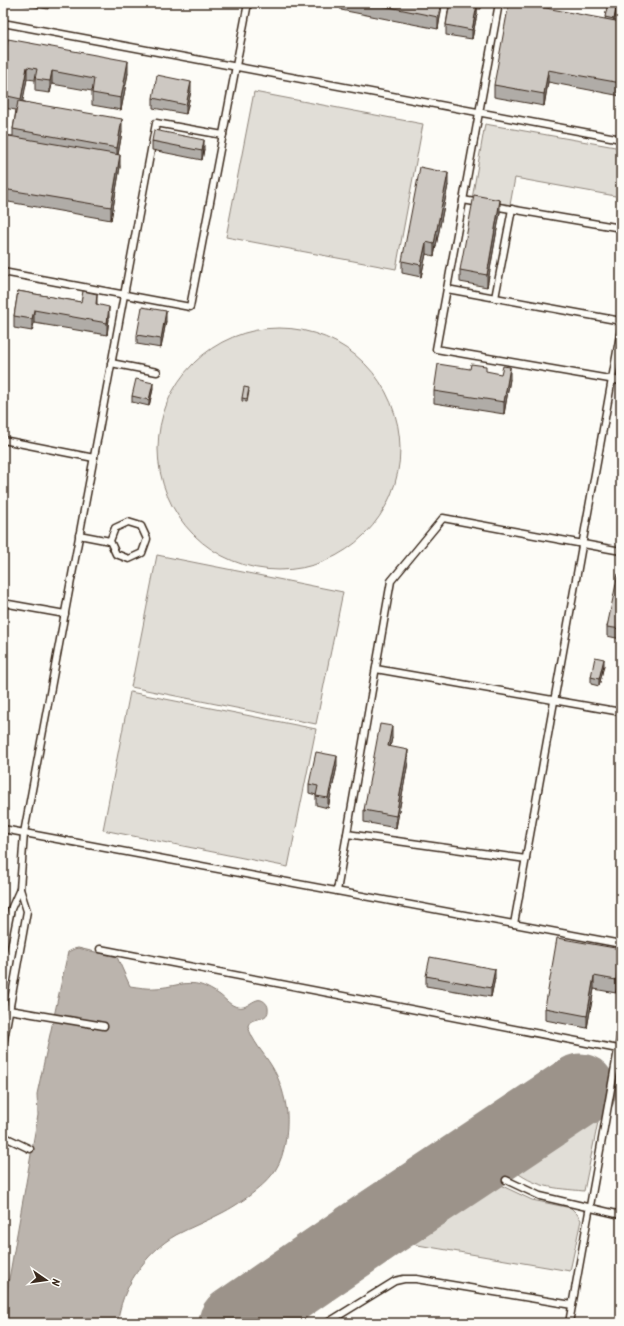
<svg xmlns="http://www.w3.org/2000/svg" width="624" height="1326" viewBox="0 0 624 1326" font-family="Kalam,sans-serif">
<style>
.green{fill:#e1ded7;stroke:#8e847a}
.water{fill:#bbb4ad;stroke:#887d74}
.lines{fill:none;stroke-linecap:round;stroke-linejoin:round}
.runway{stroke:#9c938a;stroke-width:73}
.service-casing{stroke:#3b2a1e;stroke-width:9}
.service{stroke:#fdfcf7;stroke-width:6}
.wall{fill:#b0aca7;stroke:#3b2a1e}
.shaded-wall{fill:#908c88;stroke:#3b2a1e}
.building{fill:#cdc8c2;stroke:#3b2a1e}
</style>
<rect width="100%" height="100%" fill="#fdfcf7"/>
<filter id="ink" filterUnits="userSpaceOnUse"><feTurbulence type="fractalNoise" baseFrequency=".025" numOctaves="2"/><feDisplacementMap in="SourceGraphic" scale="8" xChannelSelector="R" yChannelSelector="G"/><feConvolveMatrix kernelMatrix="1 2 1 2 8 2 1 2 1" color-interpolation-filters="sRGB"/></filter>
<g filter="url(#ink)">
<g class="green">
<path d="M254,92L423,124L396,269L226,237Z"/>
<path d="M485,124L621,148V197L515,178L510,205L472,199Z"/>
<circle cx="279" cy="449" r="121"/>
<path d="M157,555L343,592L316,724L131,687Z"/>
<path d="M130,692L316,729L288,867L103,830Z"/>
<path d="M600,1112L584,1191C554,1188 535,1188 511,1168Z"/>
<path d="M496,1183L532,1200L571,1208L577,1214L581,1220L570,1271L406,1243Z"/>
</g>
<path class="water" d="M78,948L117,957L130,986C138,987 147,989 155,988C170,988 186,980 201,985C207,987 214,991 220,995C225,999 231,1006 238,1007C246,1009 250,1002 257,1000C262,998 268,1004 268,1008C270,1023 250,1015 248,1026C252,1041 263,1052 271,1065C280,1079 285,1097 287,1113C288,1130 285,1155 276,1169C267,1185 238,1205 222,1213C207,1221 191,1227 176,1235C146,1252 120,1289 118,1323H3V1313L38,1115L37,1094L68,952L74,949Z"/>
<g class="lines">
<path class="runway" d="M235,1323L376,1226L580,1090"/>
<g class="service-casing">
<g id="service">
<path d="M499,3L436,349L621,381"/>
<path d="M3,23L621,139"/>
<path d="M463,200L480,203"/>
<path d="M493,206L621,228"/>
<path d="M3,272L190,307L248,3"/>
<path d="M447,289L621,321"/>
<path d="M495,298L512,209"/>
<path d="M111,363L157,372"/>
<path d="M3,440L94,458"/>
<path d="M128,522L141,526L147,539L142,553L129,559L116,554L110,541L115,528Z"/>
<path d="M79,535L110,541"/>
<path d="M3,603L65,614"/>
<path d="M376,669L621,712"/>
<path d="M3,829L621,944"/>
<path d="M347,834L526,859"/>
<path d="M337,891L391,581L443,518L621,551"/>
<path d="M514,924L621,329"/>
<path d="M3,949L11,909L20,889"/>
<path d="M100,949L618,1049"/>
<path d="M9,1010L104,1026"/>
<path d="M3,1045L27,911L20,889L24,833L156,123L223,135"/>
<path d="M3,1136L30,1149"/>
<path d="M506,1180L540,1196L621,1215"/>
<path d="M327,1323L395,1281L404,1279H416L572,1305"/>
<path d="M569,1323L621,1033"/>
</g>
</g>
<use href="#service" class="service"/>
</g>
<g class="wall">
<path d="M14,3H49L48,9Z"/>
<path d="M341,3H442V5L438,29L341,10Z"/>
<path d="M446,3H482L481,9H477V14L472,39L446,35V25L449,4Z"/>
<path d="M608,3H618L614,21L621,22V96L548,82L544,106L494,97V85L605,19Z"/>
<path d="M3,64L128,73L121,110L92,105V91L52,84L50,93L35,91V80L27,79L22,101L122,132L118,155L120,167L111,220L3,201V135L13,136V129L16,110L3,108Z"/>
<path d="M191,91L186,114L153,108V98Z"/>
<path d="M152,141L204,149L202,160L152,150Z"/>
<path d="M448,185L434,256L426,254L421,277L402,273V261Z"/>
<path d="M500,212L487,287L460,282V270Z"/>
<path d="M18,291L97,305L109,319L107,335L34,323L32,331L14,328V316Z"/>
<path d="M166,321L161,348L137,344V335Z"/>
<path d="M486,372L510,379L504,414L434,403V391Z"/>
<path d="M153,389L149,406L132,402V396Z"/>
<path d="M249,391L247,402L242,401V398Z"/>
<path d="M621,575V639L607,636V627Z"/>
<path d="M604,665L599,686L591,684V677Z"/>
<path d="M392,738L390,746L408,762L396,828L364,822V810Z"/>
<path d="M337,766L328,808L316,805V795L309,793V784Z"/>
<path d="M621,949L616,993L594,989L587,1028L545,1020V1008Z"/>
<path d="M426,976L495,978L491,997L426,986Z"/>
</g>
<g class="shaded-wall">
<path d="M441,3H442V5L438,29V17Z"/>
<path d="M617,3H618L614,25V19Z"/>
<path d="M477,5V14L472,39V30Z"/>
<path d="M128,61V73L121,110V98Z"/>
<path d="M27,67V79L21,111V99Z"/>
<path d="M548,70V82L544,106V94Z"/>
<path d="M52,71V84L50,93V81Z"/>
<path d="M191,82V91L186,114V105Z"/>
<path d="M122,119V132L117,160V148Z"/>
<path d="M204,140V149L202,160V151Z"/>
<path d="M120,155V167L111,220V207Z"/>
<path d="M448,173V185L434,256V244Z"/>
<path d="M500,200V212L487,287V275Z"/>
<path d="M426,242V254L421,277V265Z"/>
<path d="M97,294V306L96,304Z"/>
<path d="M109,307V319L107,335V323Z"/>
<path d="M34,310V323L32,331V319Z"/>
<path d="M166,311V321L161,348V339Z"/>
<path d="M510,367V379L504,414V402Z"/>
<path d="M153,383V389L149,406V400Z"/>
<path d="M604,659V665L599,686V679Z"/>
<path d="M392,726V738L388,758V746Z"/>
<path d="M408,750V762L396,828V816Z"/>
<path d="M337,756V766L328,808V798Z"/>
<path d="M621,955V967L616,993V980Z"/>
<path d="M495,969V978L491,997V988Z"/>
<path d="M594,976V989L587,1028V1016Z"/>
</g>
<g class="building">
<path d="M369,3H441L438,17Z"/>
<path d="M450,3H467L477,5L472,30L446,25Z"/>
<path d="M509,3H519L621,22V83L548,70L544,94L494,85Z"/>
<path d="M608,3H617L614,19L605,17Z"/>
<path d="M8,39L128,61L121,98L92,93L94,79L52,71L50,81L35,79L37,69L27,67L21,99L3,95V64Z"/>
<path d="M157,75L191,82L186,105L153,98Z"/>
<path d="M18,101L122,119L117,148L13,129Z"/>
<path d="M154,130L204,140L202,151L152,141Z"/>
<path d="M3,135L120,155L111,207L3,189Z"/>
<path d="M420,167L448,173L434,244L426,242L421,265L402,261Z"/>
<path d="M474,195L500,200L487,275L460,270Z"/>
<path d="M18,291L81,302L83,291L97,294L96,304L109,307L107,323L34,310L32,319L14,316Z"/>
<path d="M142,307L166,311L161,339L137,335Z"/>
<path d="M438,364L470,369L471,364L486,366V371L501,374L503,366L510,367L504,402L434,391Z"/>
<path d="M136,379L153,383L149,400L132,396Z"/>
<path d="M244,387L249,388L247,399L242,398Z"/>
<path d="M618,574L621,575V629L607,627Z"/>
<path d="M595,657L604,659L599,679L591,677Z"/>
<path d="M380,724L392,726L388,746L408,750L396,816L364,810Z"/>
<path d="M316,752L337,756L328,798L316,796L318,786L309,784Z"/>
<path d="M557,938L621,949V955L616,980L594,976L587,1016L545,1008Z"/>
<path d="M430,957L495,969L491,988L426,976Z"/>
</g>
</g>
<rect width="624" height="1326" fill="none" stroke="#fdfcf7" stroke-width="16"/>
<rect x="8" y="8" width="608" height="1310" fill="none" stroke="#3b2a1e" stroke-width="1.5" filter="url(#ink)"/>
<g transform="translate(46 1280) rotate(103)" stroke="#fdfcf7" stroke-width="3" paint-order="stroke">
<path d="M0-3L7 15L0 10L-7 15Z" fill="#3b2a1e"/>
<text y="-6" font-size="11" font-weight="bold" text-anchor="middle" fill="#3b2a1e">N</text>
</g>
</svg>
